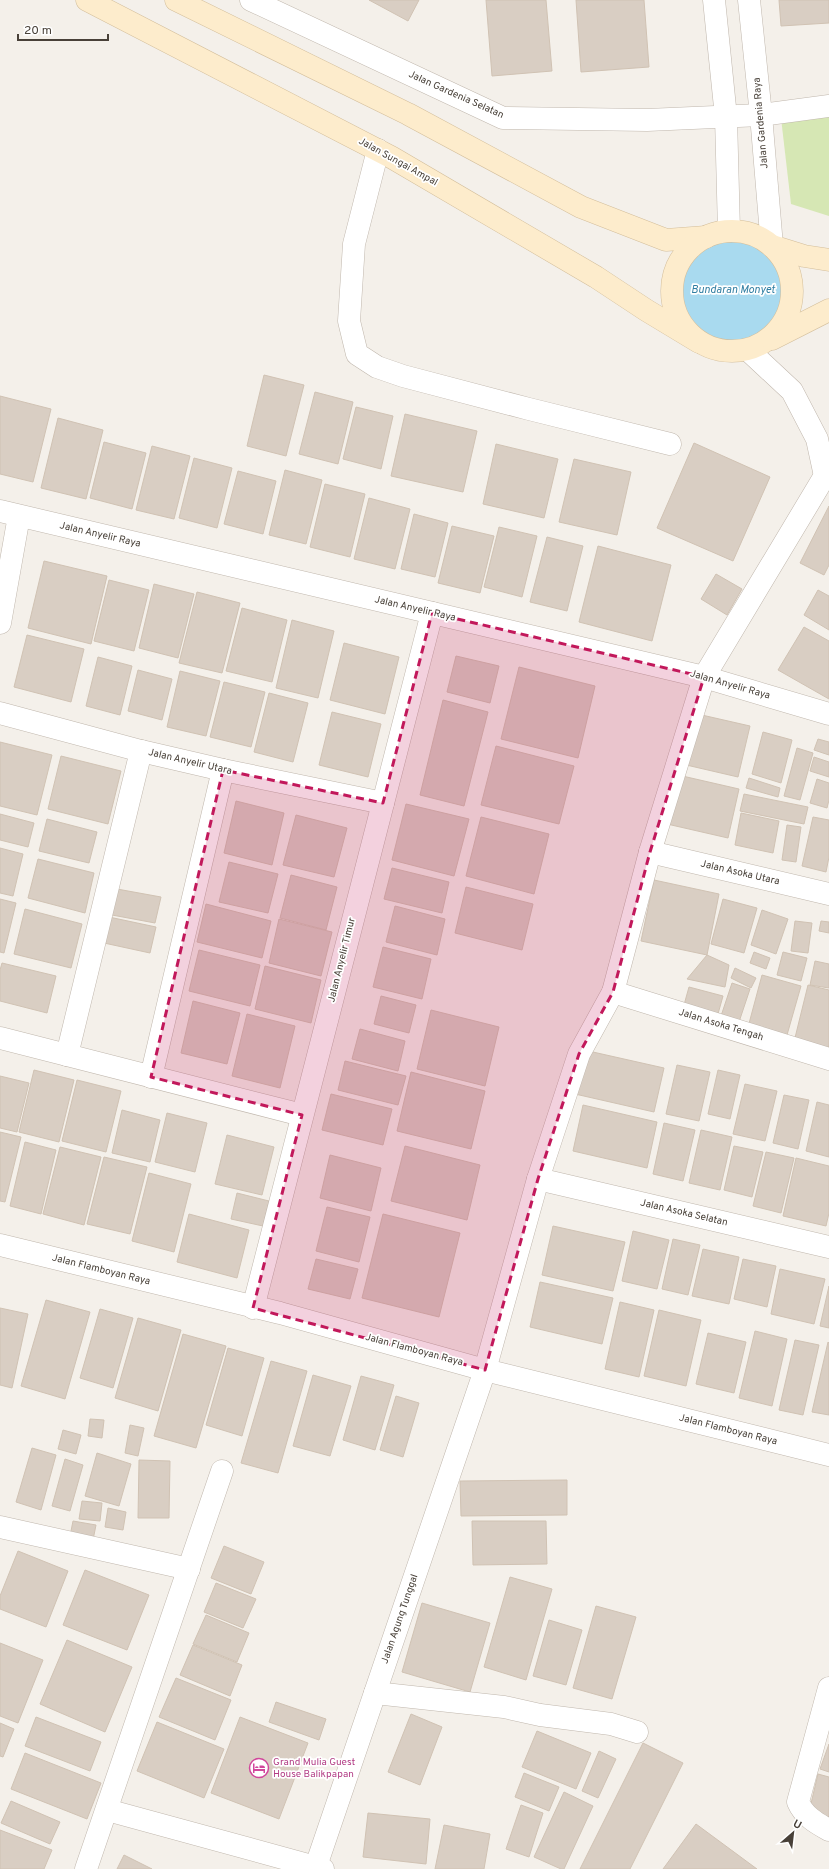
<svg xmlns="http://www.w3.org/2000/svg" width="829" height="1869" viewBox="0 0 829 1869" font-family="Overpass,sans-serif">
<style>
.green{fill:#d6e7b4}
.water{fill:#a9daef}
.building{fill:#d9cec3;stroke:#d0c2b3}
.lines{fill:none;stroke-linecap:round;stroke-linejoin:round}
.street-casing{stroke:#c0b7ad;stroke-width:23}
.secondary-casing{stroke:#d3be9b;stroke-width:23}
.street{stroke:#fff;stroke-width:22}
.secondary{stroke:#fdeccc;stroke-width:22}
.marked{fill:#c2185b;fill-opacity:0.2;stroke:#c2185b;stroke-width:3;stroke-dasharray:8 5;stroke-linejoin:round}
.labels{text-anchor:middle;dominant-baseline:central;stroke-width:3.5;stroke-linejoin:round;paint-order:stroke}
.street-label{font-size:10px;fill:#484038;stroke:#fff}
.hotel-label{font-size:10px;fill:#b23c85;stroke:#fff;text-anchor:start}
.water-label{font-size:11px;font-style:italic;fill:#307ea2;stroke:#fff}
</style>
<rect width="100%" height="100%" fill="#f4f0ea"/>
<path class="green" d="M829,112V216L791,204L781,118Z"/>
<circle class="water" cx="733" cy="291" r="54"/>
<g class="building">
<path d="M369,0H419L408,21Z"/>
<path d="M486,0H546L552,71L492,76Z"/>
<path d="M576,0H644L649,67L581,72Z"/>
<path d="M779,0H829V23L781,26Z"/>
<path d="M264,375L304,385L286,456L247,446Z"/>
<path d="M315,392L353,402L338,464L299,454Z"/>
<path d="M0,396L51,409L33,482L0,474Z"/>
<path d="M356,407L393,416L381,469L343,459Z"/>
<path d="M405,414L477,431L463,492L391,476Z"/>
<path d="M58,418L103,430L86,499L41,488Z"/>
<path d="M104,442L146,453L132,509L90,498Z"/>
<path d="M694,443L770,477L733,561L657,528Z"/>
<path d="M496,444L558,459L544,518L483,504Z"/>
<path d="M152,446L190,456L174,519L136,510Z"/>
<path d="M194,458L232,468L217,528L179,518Z"/>
<path d="M574,459L631,472L617,535L559,522Z"/>
<path d="M285,470L322,480L306,544L269,535Z"/>
<path d="M238,471L276,481L263,534L224,524Z"/>
<path d="M325,484L365,494L350,557L310,547Z"/>
<path d="M369,498L410,509L395,569L354,559Z"/>
<path d="M829,506V565L824,575L800,563Z"/>
<path d="M414,514L448,523L435,577L401,569Z"/>
<path d="M452,526L494,536L480,593L438,583Z"/>
<path d="M499,527L537,536L522,597L484,587Z"/>
<path d="M547,537L583,546L567,611L530,602Z"/>
<path d="M598,546L671,565L652,641L579,622Z"/>
<path d="M44,561L107,576L91,644L28,628Z"/>
<path d="M716,574L742,589L727,615L701,599Z"/>
<path d="M109,580L149,590L134,651L94,641Z"/>
<path d="M154,584L194,594L178,658L139,648Z"/>
<path d="M818,590L829,596V630L804,615Z"/>
<path d="M197,592L240,603L222,673L179,663Z"/>
<path d="M242,608L287,620L272,682L226,671Z"/>
<path d="M292,620L334,631L318,698L276,688Z"/>
<path d="M804,627L829,641V699L778,670Z"/>
<path d="M27,635L84,649L71,702L14,687Z"/>
<path d="M344,643L399,657L385,714L330,700Z"/>
<path d="M456,656L499,666L490,703L447,692Z"/>
<path d="M98,657L132,666L120,715L86,706Z"/>
<path d="M519,667L595,686L578,758L501,739Z"/>
<path d="M138,670L172,679L162,720L128,711Z"/>
<path d="M180,671L220,681L206,736L167,727Z"/>
<path d="M224,682L265,692L251,747L210,737Z"/>
<path d="M269,693L308,703L293,762L254,752Z"/>
<path d="M443,700L488,712L464,806L420,795Z"/>
<path d="M332,712L381,724L368,777L319,765Z"/>
<path d="M693,713L750,726L738,777L682,764Z"/>
<path d="M763,732L792,740L781,783L752,774Z"/>
<path d="M818,739L829,742V755L814,750Z"/>
<path d="M0,742L52,755L37,815L0,806Z"/>
<path d="M496,746L574,766L559,824L481,805Z"/>
<path d="M797,748L813,753L800,800L784,796Z"/>
<path d="M61,756L121,771L108,824L48,809Z"/>
<path d="M814,757L829,762V777L810,771Z"/>
<path d="M678,775L739,789L728,838L667,824Z"/>
<path d="M749,778L780,788L778,797L746,788Z"/>
<path d="M817,779L829,783V800L827,808L810,803Z"/>
<path d="M744,794L808,807L804,824L740,811Z"/>
<path d="M236,801L284,813L272,865L224,853Z"/>
<path d="M406,804L469,819L454,876L392,860Z"/>
<path d="M741,813L779,821L773,853L735,845Z"/>
<path d="M0,814L34,823L28,847L0,840Z"/>
<path d="M296,815L347,828L334,877L283,865Z"/>
<path d="M481,817L549,834L534,894L466,876Z"/>
<path d="M813,817L829,820V857L826,872L802,866Z"/>
<path d="M47,819L97,832L89,863L39,851Z"/>
<path d="M787,825L801,827L796,862L782,860Z"/>
<path d="M0,848L23,854L13,896L0,893Z"/>
<path d="M38,859L94,873L85,913L28,898Z"/>
<path d="M229,862L278,874L268,913L219,902Z"/>
<path d="M392,868L449,882L442,913L384,899Z"/>
<path d="M291,875L337,887L326,930L280,918Z"/>
<path d="M654,880L719,894L707,955L641,941Z"/>
<path d="M466,887L533,904L522,950L455,933Z"/>
<path d="M117,889L161,897L155,923L112,915Z"/>
<path d="M0,899L16,903L4,953L0,952Z"/>
<path d="M723,899L757,908L744,953L711,944Z"/>
<path d="M206,904L271,921L262,958L197,942Z"/>
<path d="M395,906L445,919L437,955L386,942Z"/>
<path d="M25,909L82,924L71,968L14,954Z"/>
<path d="M762,910L788,919L776,954L751,945Z"/>
<path d="M109,917L156,927L150,953L104,943Z"/>
<path d="M279,919L332,932L321,976L269,963Z"/>
<path d="M795,921L812,923L808,953L791,951Z"/>
<path d="M821,921L829,922V933L819,931Z"/>
<path d="M383,947L431,959L422,999L373,987Z"/>
<path d="M199,950L260,965L250,1006L189,991Z"/>
<path d="M754,952L770,958L766,969L750,963Z"/>
<path d="M783,952L807,958L801,981L777,975Z"/>
<path d="M707,955L729,965L725,987L687,979Z"/>
<path d="M815,961L829,964V988L810,985Z"/>
<path d="M2,963L56,976L47,1013L0,1001V970Z"/>
<path d="M265,966L321,980L311,1023L255,1009Z"/>
<path d="M735,968L756,978L751,988L731,978Z"/>
<path d="M762,975L801,986L785,1042L747,1031Z"/>
<path d="M732,983L750,989L737,1028L719,1022Z"/>
<path d="M808,985L829,990V1044L827,1055L793,1046Z"/>
<path d="M689,987L723,996L716,1021L682,1012Z"/>
<path d="M381,996L416,1005L409,1033L374,1024Z"/>
<path d="M193,1001L240,1013L227,1064L181,1053Z"/>
<path d="M431,1010L499,1027L485,1086L417,1069Z"/>
<path d="M247,1014L295,1026L280,1088L232,1076Z"/>
<path d="M360,1029L405,1041L398,1071L352,1059Z"/>
<path d="M584,1050L664,1068L654,1112L575,1094Z"/>
<path d="M345,1061L406,1076L398,1105L338,1090Z"/>
<path d="M677,1065L710,1072L699,1121L666,1114Z"/>
<path d="M34,1070L74,1080L59,1142L19,1132Z"/>
<path d="M718,1070L740,1075L730,1119L708,1114Z"/>
<path d="M411,1072L485,1091L471,1149L397,1131Z"/>
<path d="M0,1076L29,1083L17,1132L0,1128Z"/>
<path d="M77,1080L121,1091L106,1152L62,1141Z"/>
<path d="M745,1084L777,1091L765,1141L733,1134Z"/>
<path d="M331,1094L392,1109L383,1145L322,1130Z"/>
<path d="M784,1095L809,1100L798,1149L773,1143Z"/>
<path d="M817,1102L829,1105V1157L806,1151Z"/>
<path d="M583,1105L657,1122L647,1168L573,1151Z"/>
<path d="M122,1110L160,1120L150,1162L112,1153Z"/>
<path d="M167,1113L207,1123L195,1172L155,1162Z"/>
<path d="M664,1123L695,1130L683,1181L653,1174Z"/>
<path d="M701,1130L732,1137L720,1190L689,1183Z"/>
<path d="M0,1132L21,1137L5,1202L0,1201Z"/>
<path d="M227,1135L274,1147L262,1195L215,1184Z"/>
<path d="M25,1142L56,1150L41,1214L10,1206Z"/>
<path d="M405,1146L480,1165L467,1220L391,1201Z"/>
<path d="M734,1146L763,1152L752,1197L724,1190Z"/>
<path d="M60,1147L101,1157L84,1225L43,1214Z"/>
<path d="M766,1152L794,1158L781,1213L753,1206Z"/>
<path d="M330,1155L381,1168L371,1211L320,1198Z"/>
<path d="M104,1157L147,1167L130,1234L87,1224Z"/>
<path d="M796,1158L829,1166V1213L826,1226L783,1216Z"/>
<path d="M149,1173L191,1184L174,1252L132,1241Z"/>
<path d="M237,1193L269,1201L263,1226L231,1219Z"/>
<path d="M327,1207L370,1217L359,1262L316,1251Z"/>
<path d="M189,1214L249,1230L237,1278L177,1262Z"/>
<path d="M383,1214L460,1233L439,1317L362,1298Z"/>
<path d="M553,1226L625,1242L613,1291L542,1275Z"/>
<path d="M633,1231L669,1240L657,1289L622,1281Z"/>
<path d="M673,1239L700,1245L688,1295L662,1289Z"/>
<path d="M703,1249L739,1257L729,1304L692,1296Z"/>
<path d="M316,1259L358,1269L350,1299L308,1289Z"/>
<path d="M743,1259L776,1266L767,1307L734,1299Z"/>
<path d="M780,1269L825,1279L814,1324L771,1314Z"/>
<path d="M540,1282L613,1298L602,1344L530,1327Z"/>
<path d="M829,1286V1328L820,1326Z"/>
<path d="M46,1300L90,1312L65,1399L21,1386Z"/>
<path d="M620,1302L654,1310L639,1377L605,1369Z"/>
<path d="M0,1308L28,1314L12,1388L0,1385Z"/>
<path d="M100,1309L133,1318L113,1388L80,1378Z"/>
<path d="M659,1310L701,1320L686,1386L644,1376Z"/>
<path d="M138,1318L181,1330L158,1411L115,1398Z"/>
<path d="M755,1331L787,1339L772,1406L739,1398Z"/>
<path d="M708,1333L746,1342L734,1393L696,1384Z"/>
<path d="M183,1334L226,1346L196,1448L154,1436Z"/>
<path d="M795,1340L819,1345L803,1415L779,1410Z"/>
<path d="M828,1342L829,1343V1415L812,1412Z"/>
<path d="M228,1348L264,1358L242,1436L206,1425Z"/>
<path d="M271,1361L307,1371L278,1473L241,1463Z"/>
<path d="M313,1375L351,1386L330,1456L293,1446Z"/>
<path d="M361,1376L394,1385L375,1450L343,1440Z"/>
<path d="M396,1396L419,1403L403,1457L380,1450Z"/>
<path d="M90,1419L104,1420L102,1438L88,1436Z"/>
<path d="M130,1425L144,1428L138,1456L125,1453Z"/>
<path d="M63,1430L81,1435L76,1454L58,1449Z"/>
<path d="M32,1448L56,1455L41,1510L16,1502Z"/>
<path d="M97,1453L131,1464L119,1506L85,1496Z"/>
<path d="M65,1459L83,1465L70,1511L52,1506Z"/>
<path d="M139,1460L170,1461L169,1518H138Z"/>
<path d="M567,1480V1515L461,1516L460,1481Z"/>
<path d="M82,1501L102,1503L100,1521L79,1519Z"/>
<path d="M108,1508L126,1512L123,1530L105,1527Z"/>
<path d="M73,1521L96,1525L93,1540L70,1536Z"/>
<path d="M472,1521H546L547,1564L473,1565Z"/>
<path d="M224,1546L264,1562L251,1594L211,1578Z"/>
<path d="M18,1551L68,1571L46,1627L0,1609V1596Z"/>
<path d="M85,1570L149,1595L127,1650L63,1625Z"/>
<path d="M510,1577L552,1589L526,1680L484,1667Z"/>
<path d="M216,1583L256,1599L243,1628L204,1612Z"/>
<path d="M422,1603L490,1623L470,1692L402,1672Z"/>
<path d="M596,1606L636,1617L612,1699L573,1688Z"/>
<path d="M206,1615L249,1633L237,1662L193,1644Z"/>
<path d="M549,1620L582,1630L566,1685L533,1676Z"/>
<path d="M67,1640L132,1667L105,1732L40,1704Z"/>
<path d="M0,1643L43,1660L18,1723L0,1716Z"/>
<path d="M193,1645L242,1665L230,1696L180,1675Z"/>
<path d="M176,1678L231,1700L215,1740L159,1717Z"/>
<path d="M276,1702L326,1719L319,1740L269,1722Z"/>
<path d="M411,1714L442,1727L420,1785L388,1772Z"/>
<path d="M36,1717L101,1742L90,1771L25,1746Z"/>
<path d="M240,1717L308,1743L279,1819L211,1793Z"/>
<path d="M157,1722L224,1749L204,1798L137,1771Z"/>
<path d="M0,1723L14,1729L3,1757L0,1756Z"/>
<path d="M537,1731L591,1753L576,1789L522,1767Z"/>
<path d="M643,1743L683,1763L630,1869H580Z"/>
<path d="M829,1744V1772L820,1769Z"/>
<path d="M599,1751L616,1759L598,1798L582,1791Z"/>
<path d="M25,1753L101,1783L87,1819L11,1789Z"/>
<path d="M524,1773L559,1787L549,1811L515,1797Z"/>
<path d="M818,1774L829,1777V1817L809,1812Z"/>
<path d="M564,1792L593,1806L564,1869H561L534,1857Z"/>
<path d="M11,1801L60,1822L50,1844L1,1823Z"/>
<path d="M521,1805L543,1813L529,1857L506,1849Z"/>
<path d="M368,1813L430,1819L426,1864L363,1857Z"/>
<path d="M696,1824L757,1869H663Z"/>
<path d="M444,1825L490,1834L484,1869H435Z"/>
<path d="M0,1830L52,1850L44,1869H0Z"/>
<path d="M124,1855L152,1869H117Z"/>
</g>
<g class="lines">
<g class="street-casing">
<g id="street">
<path d="M251,0L503,118L647,120L761,115L829,106"/>
<path d="M714,0L726,117L729,231"/>
<path d="M749,0L761,115L772,246"/>
<path d="M378,150L354,244L349,321L357,354L377,367L403,376L529,409L670,444"/>
<path d="M748,350L792,391L817,439L825,476"/>
<path d="M0,511L704,677L829,714"/>
<path d="M0,623L19,516"/>
<path d="M0,713L141,751L223,770L383,803"/>
<path d="M650,852L829,894"/>
<path d="M613,992L829,1059"/>
<path d="M0,1038L302,1115"/>
<path d="M67,1055L141,751"/>
<path d="M151,1077L223,770"/>
<path d="M538,1179L829,1247"/>
<path d="M0,1245L280,1313L485,1370L829,1455"/>
<path d="M253,1308L432,613"/>
<path d="M0,1527L189,1569"/>
<path d="M829,1688L798,1802C804,1816 816,1823 829,1830"/>
<path d="M375,1693L504,1707L540,1715L611,1724L637,1732"/>
<path d="M107,1810L323,1869"/>
<path d="M86,1869L222,1471"/>
<path d="M315,1869L485,1370L538,1179L579,1054L613,992L650,852L704,677L829,469"/>
</g>
</g>
<g class="secondary-casing">
<g id="secondary">
<path d="M87,0L391,157L596,277L646,310L699,342"/>
<path d="M176,0L408,114L581,207L666,240L706,237"/>
<circle cx="732" cy="291" r="60"/>
<path d="M772,246L804,256L829,260"/>
<path d="M772,339L829,310"/>
</g>
</g>
<use href="#street" class="street"/>
<use href="#secondary" class="secondary"/>
</g>
<path class="marked" d="M432,613L704,677L650,852L613,992L579,1054L538,1179L485,1370L253,1308L302,1115L151,1077L223,770L383,803Z"/>
<defs>
<g id="hotel-ring" transform="scale(1)"><circle r="9.5" fill="#fff" stroke="#d1479c" stroke-width="1.5"/><path d="M-6-4.5h1.5V1H6V5H4.5V3h-9V5H-6ZM-4 0a1.8 1.8 0 1 1 3.6 0ZM.5 0V-2.5h3Q6-2.5 6 0Z" fill="#d1479c"/></g>
</defs>
<g fill-rule="evenodd">
<use href="#hotel-ring" x="259" y="1768"/>
</g>
<g class="labels">
<g class="street-label">
<text transform="translate(456 95) rotate(24)">Jalan Gardenia Selatan</text>
<text transform="translate(761 123) rotate(-95)">Jalan Gardenia Raya</text>
<text transform="translate(398 162) rotate(29)">Jalan Sungai Ampal</text>
<text transform="translate(100 535) rotate(13)">Jalan Anyelir Raya</text>
<text transform="translate(415 609) rotate(13)">Jalan Anyelir Raya</text>
<text transform="translate(730 685) rotate(16)">Jalan Anyelir Raya</text>
<text transform="translate(190 762) rotate(13)">Jalan Anyelir Utara</text>
<text transform="translate(740 873) rotate(13)">Jalan Asoka Utara</text>
<text transform="translate(342 960) rotate(-76)">Jalan Anyelir Timur</text>
<text transform="translate(721 1025) rotate(17)">Jalan Asoka Tengah</text>
<text transform="translate(684 1213) rotate(13)">Jalan Asoka Selatan</text>
<text transform="translate(101 1270) rotate(14)">Jalan Flamboyan Raya</text>
<text transform="translate(414 1350) rotate(15)">Jalan Flamboyan Raya</text>
<text transform="translate(728 1430) rotate(14)">Jalan Flamboyan Raya</text>
<text transform="translate(400 1619) rotate(-71)">Jalan Agung Tunggal</text>
</g>
<g class="hotel-label">
<text x="273" y="1762">Grand Mulia Guest<tspan x="273" dy="12">House Balikpapan</tspan></text>
</g>
<g class="water-label">
<text x="733" y="290">Bundaran Monyet</text>
</g>
</g>
<g transform="translate(793 1833) rotate(28)" stroke="#ffffff" stroke-width="3" paint-order="stroke">
<path d="M0-3L7 15L0 10L-7 15Z" fill="#484038"/>
<text y="-6" font-size="11" font-weight="bold" text-anchor="middle" fill="#484038">U</text>
</g>
<path d="M18 34v6h90v-6" fill="none" stroke="#484038" stroke-width="2"/>
<text x="24" y="34" font-size="12" fill="#484038" stroke="#ffffff" stroke-width="3" paint-order="stroke">20 m</text>
</svg>
